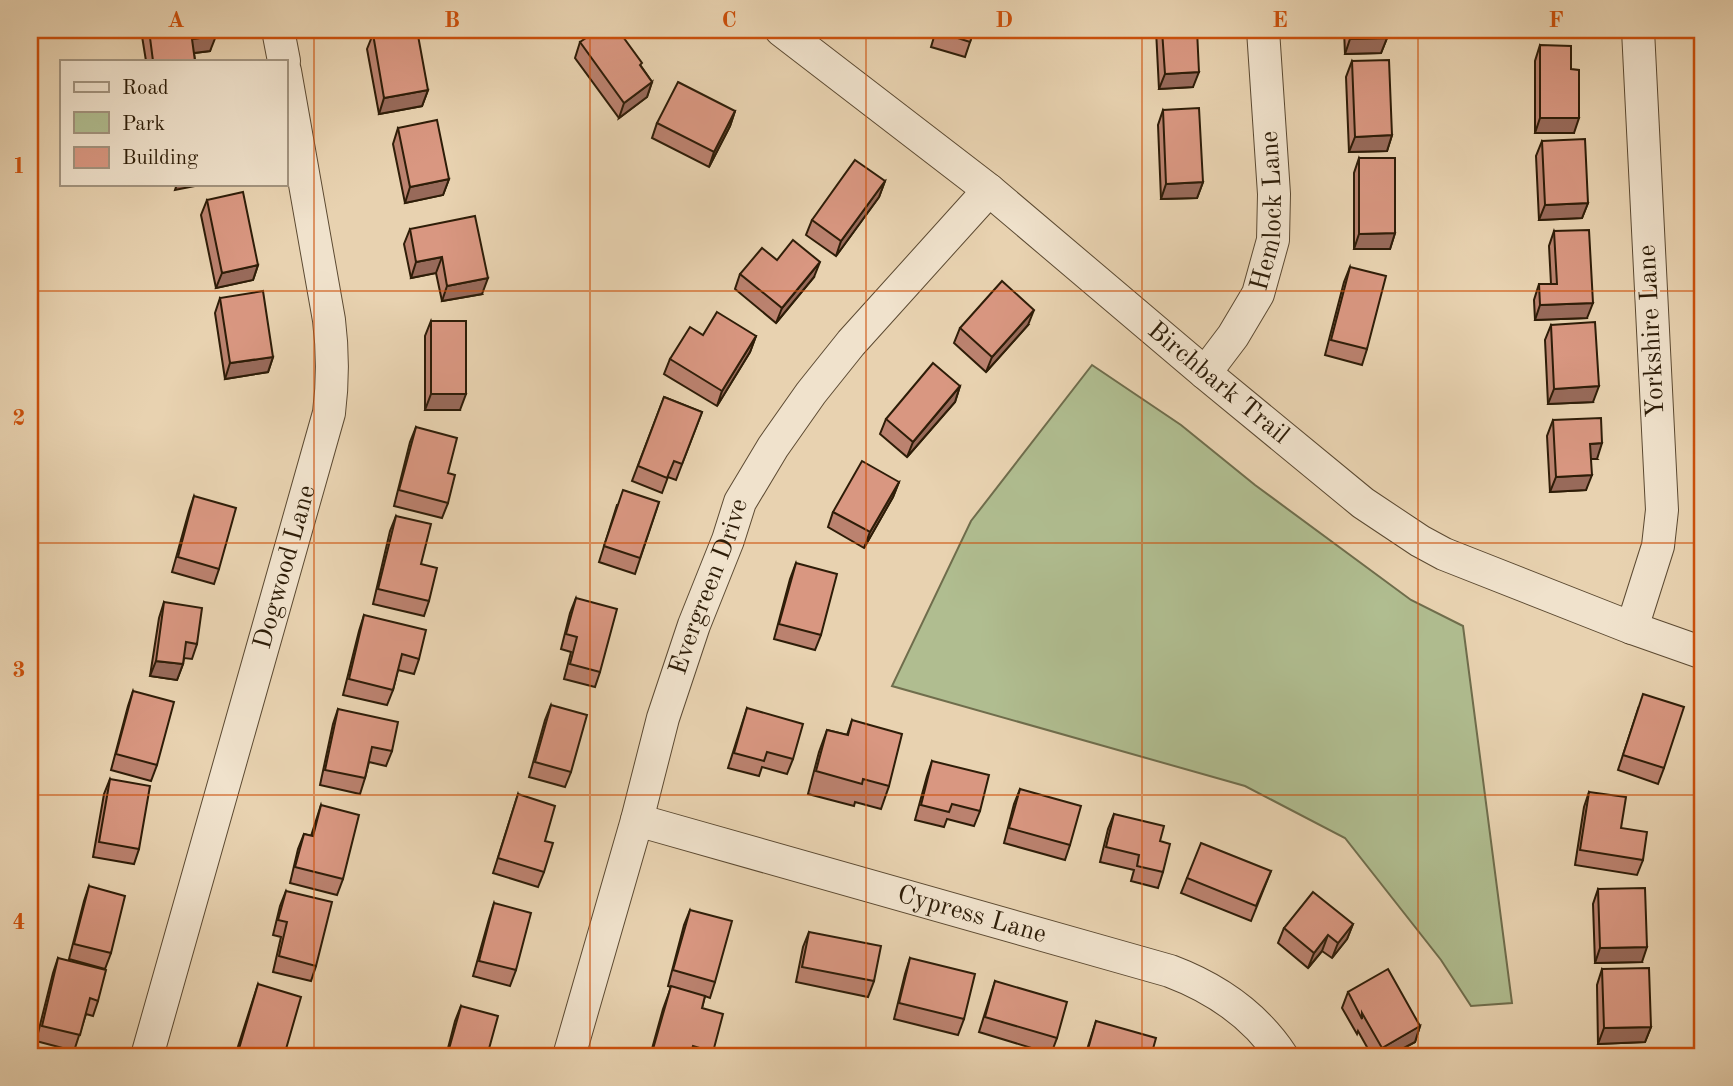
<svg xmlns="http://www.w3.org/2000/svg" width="1733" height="1086" viewBox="0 0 1733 1086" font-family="'Old Standard TT',serif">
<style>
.green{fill:#b0bd90;stroke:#6f6d4c;stroke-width:2}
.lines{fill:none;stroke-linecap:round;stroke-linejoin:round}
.minor-casing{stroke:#5c4a32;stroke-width:34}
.minor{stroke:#f0e2cc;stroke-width:32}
.wall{fill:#bb826f;stroke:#2e1d08;stroke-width:2}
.shaded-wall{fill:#986a5a;stroke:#2e1d08;stroke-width:2}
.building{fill:#d99781;stroke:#2e1d08;stroke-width:2}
.grid{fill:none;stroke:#cc500b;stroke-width:2;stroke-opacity:0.55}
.labels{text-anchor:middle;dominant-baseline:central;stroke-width:6;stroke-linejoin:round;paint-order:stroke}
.street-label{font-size:26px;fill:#2e1d08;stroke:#f0e2cc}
.neatline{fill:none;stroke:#cc500b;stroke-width:2.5}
.grid-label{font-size:23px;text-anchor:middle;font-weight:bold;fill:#cc500b}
</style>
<rect width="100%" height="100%" fill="#e8d2b0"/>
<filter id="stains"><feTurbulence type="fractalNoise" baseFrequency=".00286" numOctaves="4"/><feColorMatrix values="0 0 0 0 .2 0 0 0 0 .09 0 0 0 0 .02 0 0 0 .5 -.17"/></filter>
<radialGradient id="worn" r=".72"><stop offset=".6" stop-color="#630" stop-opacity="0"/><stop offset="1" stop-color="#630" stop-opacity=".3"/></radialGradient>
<path class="green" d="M1092,365L1181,425L1255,485L1411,600L1463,626L1512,1003L1471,1006L1441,960L1345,838L1245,786L892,686L971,521Z"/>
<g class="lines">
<g class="minor-casing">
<g id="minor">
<path d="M278,30L284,61"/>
<path id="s1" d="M781,30L989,190L1205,373L1363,503L1420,541L1444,554L1632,628L1703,653"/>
<path id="s2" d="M1205,373L1233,336L1258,294L1273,240L1274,194L1263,30"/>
<path d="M1632,628L1658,546L1662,510L1638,30"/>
<path id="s3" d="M637,820L1170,971C1215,988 1255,1015 1282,1056"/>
<path id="s4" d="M147,1056L329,413C333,381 333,352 329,320L285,71"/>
<path id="s5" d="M569,1056L637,820L663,718L694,625L728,540L740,502L773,447L811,393L851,343L989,190"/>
</g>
</g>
<use href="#minor" class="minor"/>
</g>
<g class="wall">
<path d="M141,30H215L210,51L194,53L195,61H146Z"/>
<path d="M936,30H974L965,57L931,47Z"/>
<path d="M1156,30H1197L1193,87L1159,89Z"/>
<path d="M1344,30H1386L1387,38L1381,53L1345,54Z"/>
<path d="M373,34L428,90L422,106L379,114L367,49Z"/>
<path d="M580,42L641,66L652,82L647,97L619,118L575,58Z"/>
<path d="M1540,45L1571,69L1574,133H1535V61Z"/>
<path d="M1352,61L1392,135L1387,151L1349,152L1346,77Z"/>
<path d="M1163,110L1203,182L1197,198L1161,199L1158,125Z"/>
<path d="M735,111L730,126L709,167L652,138L657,123Z"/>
<path d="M398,128L449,179L443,195L405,203L393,144Z"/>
<path d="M1542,141L1588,203L1582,218L1539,220L1536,156Z"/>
<path d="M1359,158L1395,233L1390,249H1354V173Z"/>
<path d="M885,181L879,197L836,256L806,235L812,220Z"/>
<path d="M207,200L258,265L253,280L216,288L201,215Z"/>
<path d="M410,229L482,294L442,301L436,273L411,278L404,244Z"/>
<path d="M1554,231L1587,318L1535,320L1534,300L1539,284H1551L1549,246Z"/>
<path d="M777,260L814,277L776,323L735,289L740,274Z"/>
<path d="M1350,267L1367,349L1362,365L1325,355L1344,282Z"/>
<path d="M220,298L273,357L268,372L225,379L215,313Z"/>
<path d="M431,321L460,410H425V336Z"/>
<path d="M1028,325L986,372L954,343L960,328Z"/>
<path d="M1551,325L1593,402L1548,404L1545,340Z"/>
<path d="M703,335L756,336L750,352L717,406L664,374L670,359Z"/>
<path d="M960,386L955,402L907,457L880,434L886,419Z"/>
<path d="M664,397L702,412L676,480L668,477L662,493L632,481Z"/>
<path d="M1553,420L1597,459H1591L1586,490L1550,492L1547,436Z"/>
<path d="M416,427L448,473V503L442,518L394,506L410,442Z"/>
<path d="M899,482L893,497L864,548L828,527L833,512Z"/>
<path d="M194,496L219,569L214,584L172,572L189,511Z"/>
<path d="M659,502L635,574L599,562L617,505Z"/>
<path d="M396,516L421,564L429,601L424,616L373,604L390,531Z"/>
<path d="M796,563L821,635L815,650L774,639L790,579Z"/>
<path d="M576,598L600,672L595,687L564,679L571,652L561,649L570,613Z"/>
<path d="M164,602L197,644L192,659L184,658L183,664L177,680L150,676L159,618Z"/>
<path d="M364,615L419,659L414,674L398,670L393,690L387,705L343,695L359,631Z"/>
<path d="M133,691L157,765L151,781L111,770L128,706Z"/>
<path d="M551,705L571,772L565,787L529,777L545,720Z"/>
<path d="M747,708L793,759L787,774L762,767L759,776L728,768Z"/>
<path d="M338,709L392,751L386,766L369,762L365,778L360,794L320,785L333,724Z"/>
<path d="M1638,709L1664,768L1658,784L1618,770Z"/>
<path d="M852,720L889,786L881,809L855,802L854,806L808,794L819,752L827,730L847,735Z"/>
<path d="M932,761L980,811L974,826L947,819L944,827L915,820L927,776Z"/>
<path d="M110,779L139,849L134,864L93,857L104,794Z"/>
<path d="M1020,789L1070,845L1065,860L1004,843L1014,804Z"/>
<path d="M1589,792L1621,828L1643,860L1637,875L1575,865L1584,807Z"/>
<path d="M518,794L544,872L538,887L493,873Z"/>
<path d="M321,805L343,879L337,895L290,883L298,849L304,834L311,836Z"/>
<path d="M1114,814L1160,841L1163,872L1158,888L1131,881L1134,870L1100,862L1108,829Z"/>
<path d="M1271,871L1251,921L1181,893L1187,878Z"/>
<path d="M89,886L111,953L105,969L69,959L84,901Z"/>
<path d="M1598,889L1642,962L1595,963L1593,904Z"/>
<path d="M286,891L316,966L311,981L273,972L281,937L273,935L280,906Z"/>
<path d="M494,903L516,970L510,986L473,976L489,919Z"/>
<path d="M690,910L715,982L710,998L705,996L702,1008L713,1052L711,1056H650L663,1009L671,987L668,986L684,925Z"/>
<path d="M1353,924L1347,939L1332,958L1322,951L1308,968L1278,943L1284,928Z"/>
<path d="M809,932L874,981L868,997L796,982L803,947Z"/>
<path d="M58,958L98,1001L93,1016L86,1014L74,1051L36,1041L53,973Z"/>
<path d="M910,958L964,1019L958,1035L894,1019L905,974Z"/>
<path d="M1602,969L1651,1027L1645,1042L1598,1044L1597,985Z"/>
<path d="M995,981L1057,1038L1051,1054L979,1032Z"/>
<path d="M258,984L284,1056H235Z"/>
<path d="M1348,992L1420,1026L1415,1042L1389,1056H1372L1358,1031L1357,1034L1342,1008Z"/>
<path d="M461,1006L487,1056H446L455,1021Z"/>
<path d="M1096,1021L1151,1056H1085Z"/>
</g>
<g class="shaded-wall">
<path d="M1526,30H1575L1572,36L1523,38Z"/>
<path d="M216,36L210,51L186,54L192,39Z"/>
<path d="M1387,38L1381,53L1345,54L1350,39Z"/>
<path d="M1199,72L1193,87L1159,89L1165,74Z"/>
<path d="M652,82L647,97L619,118L624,103Z"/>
<path d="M428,90L422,106L379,114L384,98Z"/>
<path d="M735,111L730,126L709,167L714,152Z"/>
<path d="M1540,118H1579L1574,133H1535Z"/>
<path d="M1392,135L1387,151L1349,152L1355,137Z"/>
<path d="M449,179L443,195L405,203L410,187Z"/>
<path d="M885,181L879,197L836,256L841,241Z"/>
<path d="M1203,182L1197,198L1161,199L1166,184Z"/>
<path d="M177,184H205L175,190Z"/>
<path d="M1588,203L1582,218L1539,220L1545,205Z"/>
<path d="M1395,233L1390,249H1354L1359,234Z"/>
<path d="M442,257L436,273L411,278L416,262Z"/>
<path d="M820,262L814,277L776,323L782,308Z"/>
<path d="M258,265L253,280L216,288L222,273Z"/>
<path d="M488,278L482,294L442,301L447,286Z"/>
<path d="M1593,303L1587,318L1535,320L1540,305Z"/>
<path d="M1034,310L1028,325L986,372L992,357Z"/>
<path d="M756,336L750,352L717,406L722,391Z"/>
<path d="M273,357L268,372L225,379L230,363Z"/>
<path d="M960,386L955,402L907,457L913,442Z"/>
<path d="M1599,386L1593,402L1548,404L1554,389Z"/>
<path d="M431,394H466L460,410H425Z"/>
<path d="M1602,443L1597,459H1585L1590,444Z"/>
<path d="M1592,475L1586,490L1550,492L1556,477Z"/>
<path d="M899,482L893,497L864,548L870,532Z"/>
<path d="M156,661L183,664L177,680L150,676Z"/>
<path d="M1353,924L1347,939L1332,958L1338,943Z"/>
<path d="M1328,935L1322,951L1308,968L1314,953Z"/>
<path d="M1647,947L1642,962L1595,963L1600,948Z"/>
<path d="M1420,1026L1415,1042L1389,1056H1379L1382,1048Z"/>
<path d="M1651,1027L1645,1042L1598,1044L1604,1028Z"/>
</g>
<g class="building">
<path d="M149,30H215L216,36L192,39L195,61H153Z"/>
<path d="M394,30H417L428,90L384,98L373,34Z"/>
<path d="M598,30H618L642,63L640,65L652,82L624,103L580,42Z"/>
<path d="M937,30H974L970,42L936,31Z"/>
<path d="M1162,30H1197L1199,72L1165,74Z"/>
<path d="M1350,30H1386L1387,38L1350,39Z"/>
<path d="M1540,45L1571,46V69L1579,70V118H1540Z"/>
<path d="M1389,60L1392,135L1355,137L1352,61Z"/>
<path d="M678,82L735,111L714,152L657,123Z"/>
<path d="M1199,108L1203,182L1166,184L1163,110Z"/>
<path d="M437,120L449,179L410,187L398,128Z"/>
<path d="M1585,139L1588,203L1545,205L1542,141Z"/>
<path d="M1359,158H1395V233L1359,234Z"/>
<path d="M855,160L885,181L841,241L812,220Z"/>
<path d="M243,192L258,265L222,273L207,200Z"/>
<path d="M475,216L488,278L447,286L442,257L416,262L410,229Z"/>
<path d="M1589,230L1593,303L1540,305L1539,284H1557L1554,231Z"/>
<path d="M793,240L820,262L782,308L740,274L762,248L777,260Z"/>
<path d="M1350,267L1386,276L1367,349L1331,340Z"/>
<path d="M1002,281L1034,310L992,357L960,328Z"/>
<path d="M263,291L273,357L230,363L220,298Z"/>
<path d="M717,312L756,336L722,391L670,359L690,327L703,335Z"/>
<rect x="431" y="321" width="35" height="73"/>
<path d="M1595,322L1599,386L1554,389L1551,325Z"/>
<path d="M933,363L960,386L913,442L886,419Z"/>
<path d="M664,397L702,412L682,464L674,461L667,478L638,466Z"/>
<path d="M1601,418L1602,443L1590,444L1592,475L1556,477L1553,420Z"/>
<path d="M416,427L457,438L448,473L455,475L448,503L399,490Z"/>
<path d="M862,461L899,482L870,532L833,512Z"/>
<path d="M623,490L659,502L640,558L604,546Z"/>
<path d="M194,496L236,508L219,569L178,557Z"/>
<path d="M396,516L431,524L421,564L437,568L429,601L378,589Z"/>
<path d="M796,563L837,574L821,635L779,624Z"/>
<path d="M576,598L617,609L600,672L570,664L577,637L566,634Z"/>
<path d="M164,602L202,608L197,644L186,642L183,664L156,661Z"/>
<path d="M364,615L426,630L419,659L402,654L393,690L349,679Z"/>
<path d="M133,691L174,702L157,765L116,754Z"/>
<path d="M1643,694L1684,707L1664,768L1623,755Z"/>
<path d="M551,705L587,715L571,772L535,762Z"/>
<path d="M747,708L803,724L793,759L767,752L764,761L734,753Z"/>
<path d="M338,709L398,722L392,751L372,747L365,778L325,770Z"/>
<path d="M852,720L902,734L889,786L863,779L862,784L816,771L827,730L848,735Z"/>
<path d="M932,761L989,775L980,811L952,804L949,812L921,805Z"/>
<path d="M110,779L150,786L139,849L99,842Z"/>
<path d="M1020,789L1081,806L1070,845L1009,828Z"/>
<path d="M1589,792L1626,797L1621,828L1647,832L1643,860L1580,850Z"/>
<path d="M518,794L555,806L545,841L553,843L544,872L498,858Z"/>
<path d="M321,805L359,815L343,879L295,867L304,834L313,836Z"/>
<path d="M1114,814L1164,826L1160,841L1170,844L1163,872L1137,866L1139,855L1106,847Z"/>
<path d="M1201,843L1271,871L1256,906L1187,878Z"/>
<path d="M89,886L125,896L111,953L74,944Z"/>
<path d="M1645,888L1647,947L1600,948L1598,889Z"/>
<path d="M286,891L332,902L316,966L279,956L287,922L278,920Z"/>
<path d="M1313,892L1353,924L1338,943L1328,935L1314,953L1284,928Z"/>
<path d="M494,903L531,913L516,970L479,961Z"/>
<path d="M690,910L732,921L715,982L673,970Z"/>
<path d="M809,932L881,946L874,981L802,967Z"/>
<path d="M58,958L106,970L98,1001L90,998L80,1035L42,1026Z"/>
<path d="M910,958L975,974L964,1019L899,1003Z"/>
<path d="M1649,968L1651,1027L1604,1028L1602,969Z"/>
<path d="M1388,969L1420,1026L1382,1048L1362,1013V1019L1348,992Z"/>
<path d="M995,981L1067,1002L1057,1038L985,1017Z"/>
<path d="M258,984L301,997L284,1056H251L238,1052Z"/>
<path d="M671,986L705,996L702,1008L723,1014L713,1052L693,1046L690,1056H651Z"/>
<path d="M461,1006L498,1016L487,1056H447Z"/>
<path d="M1096,1021L1156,1038L1151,1056H1086Z"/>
</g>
<path class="grid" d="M314,30V1056M590,30V1056M866,30V1056M1142,30V1056M1418,30V1056M30,291H1703M30,543H1703M30,795H1703"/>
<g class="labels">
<g class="street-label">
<text stroke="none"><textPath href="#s2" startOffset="180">Hemlock Lane</textPath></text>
<text transform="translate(1652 331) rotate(-93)">Yorkshire Lane</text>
<text stroke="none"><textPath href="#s1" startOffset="562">Birchbark Trail</textPath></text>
<text stroke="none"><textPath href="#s4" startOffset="508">Dogwood Lane</textPath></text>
<text stroke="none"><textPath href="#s5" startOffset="490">Evergreen Drive</textPath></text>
<text stroke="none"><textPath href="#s3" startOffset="348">Cypress Lane</textPath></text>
</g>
</g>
<rect width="1733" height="1086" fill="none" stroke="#e8d2b0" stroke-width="77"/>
<rect x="60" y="60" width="228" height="126" fill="#f0e2cc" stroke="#a2937e" stroke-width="2"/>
<rect x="74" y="82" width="35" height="10" fill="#f0e2cc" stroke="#a2937e" stroke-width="2"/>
<text x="122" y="94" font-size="21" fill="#2e1d08">Road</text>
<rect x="74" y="112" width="35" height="21" fill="#b0bd90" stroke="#a2937e" stroke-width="2"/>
<text x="122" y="130" font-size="21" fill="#2e1d08">Park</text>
<rect x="74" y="147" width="35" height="21" fill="#d99781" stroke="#a2937e" stroke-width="2"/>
<text x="122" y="164" font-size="21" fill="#2e1d08">Building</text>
<rect x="38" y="38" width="1656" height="1010" class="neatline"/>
<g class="grid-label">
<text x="176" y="27">A</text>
<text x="452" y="27">B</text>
<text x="729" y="27">C</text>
<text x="1004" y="27">D</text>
<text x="1280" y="27">E</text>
<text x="1556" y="27">F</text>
<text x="19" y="173">1</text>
<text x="19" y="425">2</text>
<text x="19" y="677">3</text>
<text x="19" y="929">4</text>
</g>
<rect width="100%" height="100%" filter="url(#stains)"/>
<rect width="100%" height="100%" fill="url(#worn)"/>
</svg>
